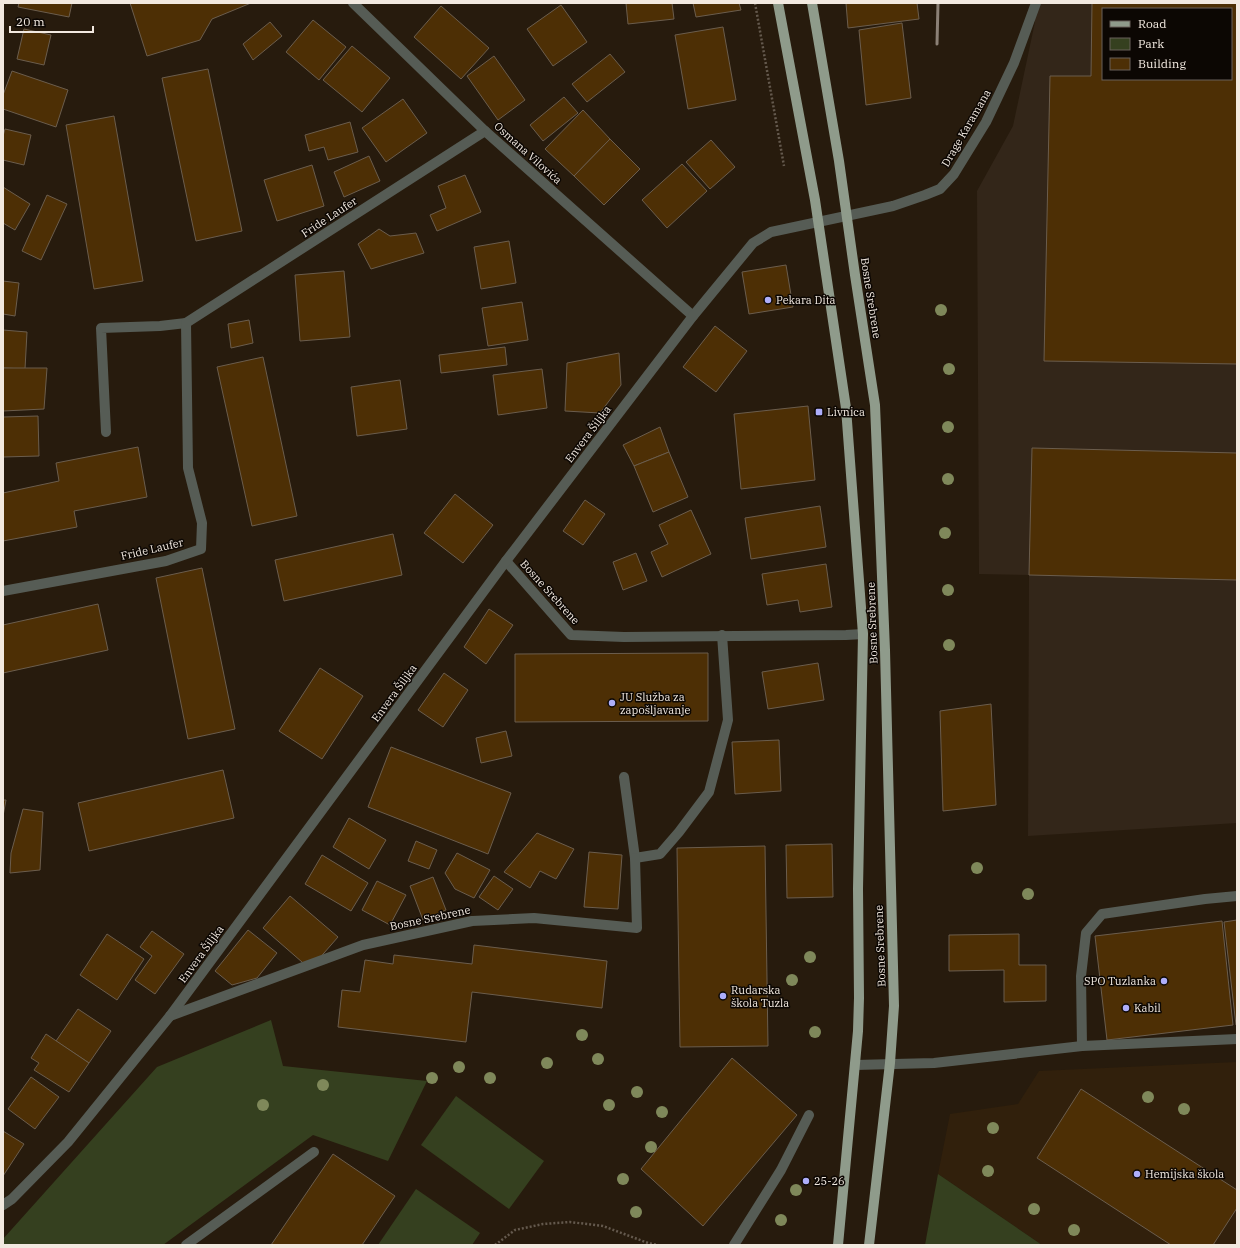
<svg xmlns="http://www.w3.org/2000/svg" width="1240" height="1248" viewBox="0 0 1240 1248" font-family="'IBM Plex Serif',serif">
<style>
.built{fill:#31200c}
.industrial{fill:#332619;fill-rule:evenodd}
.green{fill:#35401f}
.building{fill:#4d2f05;stroke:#6b5d4d;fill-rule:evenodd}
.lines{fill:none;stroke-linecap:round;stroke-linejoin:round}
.path{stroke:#64594d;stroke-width:2.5;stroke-dasharray:2 2;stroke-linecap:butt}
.lane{stroke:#565c55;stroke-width:10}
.street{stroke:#565c55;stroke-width:10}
.primary{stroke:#8f9b8b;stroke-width:10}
.rail{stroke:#8b8075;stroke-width:3}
.tree{fill:#7f885a}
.poi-dot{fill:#aeaefa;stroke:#0c0703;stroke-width:1.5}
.labels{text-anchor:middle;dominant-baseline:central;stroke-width:3;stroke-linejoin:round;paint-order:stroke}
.street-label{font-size:11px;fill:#f2e9e0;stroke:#0c0703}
.poi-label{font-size:11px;fill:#f2e9e0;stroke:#0c0703;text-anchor:start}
</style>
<rect width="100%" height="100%" fill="#271b0d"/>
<path class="built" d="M1237,1062V1245H1042L938,1174L950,1114L1018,1104L1039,1071Z"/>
<path class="industrial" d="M1036,3H1237V823L1028,836L1029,575L979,574L977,191L1013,126L1035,22V9ZM1103,9H1231V79H1103Z"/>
<g class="green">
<path d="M271,1020L283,1066L427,1081L388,1161L313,1135L163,1245H3V1239L157,1067Z"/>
<path d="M456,1096L544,1161L509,1209L421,1145Z"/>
<path d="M938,1174L1042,1245H925Z"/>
<path d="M416,1189L480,1233L472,1245H378Z"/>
</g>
<g class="building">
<path d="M19,3H72L69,17L18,7Z"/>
<path d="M130,3H251L212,19L200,40L147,56Z"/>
<path d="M626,3H672L674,19L628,24Z"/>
<path d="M693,3H739L741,10L696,17Z"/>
<path d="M846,3H917L919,19L848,28Z"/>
<path d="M1092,3H1237V364L1044,361L1050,76H1091ZM1103,9H1231V79H1103Z"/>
<path d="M561,5L587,42L553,66L527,29Z"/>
<path d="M441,6L489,48L461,79L414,37Z"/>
<path d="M313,20L346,47L319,80L286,52Z"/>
<path d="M270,22L282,36L253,60L243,44Z"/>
<path d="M902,23L911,98L866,105L859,30Z"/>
<path d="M723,27L736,100L688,109L675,35Z"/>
<path d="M24,29L51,35L44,65L17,59Z"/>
<path d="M352,46L390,78L362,112L323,80Z"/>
<path d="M610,54L625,72L587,102L572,84Z"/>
<path d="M494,56L525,100L498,120L467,76Z"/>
<path d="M208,69L242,231L196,241L162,78Z"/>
<path d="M12,71L68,90L56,127L3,109V95Z"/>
<path d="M564,97L578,113L543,141L530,125Z"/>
<path d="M403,99L427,133L386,162L362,128Z"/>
<path d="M583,110L610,139L574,176L545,149Z"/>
<path d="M114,116L143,281L94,289L66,125Z"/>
<path d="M350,122L358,152L328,160L324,147L309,151L305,135Z"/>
<path d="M5,129L31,135L24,165L3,160V136Z"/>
<path d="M610,139L640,169L604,205L574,176Z"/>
<path d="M711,140L735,167L710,189L686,162Z"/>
<path d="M369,156L380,181L344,197L334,172Z"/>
<path d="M682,164L707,191L667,228L642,200Z"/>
<path d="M312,165L324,206L277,221L264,180Z"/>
<path d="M465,175L481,212L437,231L430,215L446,208L438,186Z"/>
<path d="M3,187L30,204L15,230L3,223Z"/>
<path d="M47,195L67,204L41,260L22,251Z"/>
<path d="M379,229L390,236L416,233L424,253L371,269L358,244Z"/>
<path d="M509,241L516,283L481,289L474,247Z"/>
<path d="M786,265L793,307L749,314L742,272Z"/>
<path d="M344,271L350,337L300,341L295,275Z"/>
<path d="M3,281L19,283L15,316L3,314Z"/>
<path d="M522,302L528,340L488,346L482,308Z"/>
<path d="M249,320L253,343L231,348L228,324Z"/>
<path d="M715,326L747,351L716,392L683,367Z"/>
<path d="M3,330L27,332L25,369L3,368Z"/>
<path d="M505,347L507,365L441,373L439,355Z"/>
<path d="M619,353L621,385L600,413L565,411L567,363Z"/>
<path d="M263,357L297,516L252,526L217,367Z"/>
<path d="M3,368H47L44,409L3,411Z"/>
<path d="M542,369L547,408L498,415L493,375Z"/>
<path d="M400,380L407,429L357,436L351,387Z"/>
<path d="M808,406L815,480L741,489L734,414Z"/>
<path d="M38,416L39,456L3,457V417Z"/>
<path d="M660,427L669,452L634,466L623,445Z"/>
<path d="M138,447L147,497L74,511L77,527L3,541V493L59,481L56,463Z"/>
<path d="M1032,448L1237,453V580L1029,575Z"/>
<path d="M669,452L688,497L653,512L634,466Z"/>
<path d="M455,494L493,525L463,563L424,533Z"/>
<path d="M585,500L605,514L583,545L563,531Z"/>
<path d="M820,506L826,547L751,559L745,518Z"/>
<path d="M691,510L711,554L662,577L651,552L668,544L659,525Z"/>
<path d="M393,534L402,575L284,601L275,560Z"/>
<path d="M636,553L647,581L623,590L613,562Z"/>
<path d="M826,564L832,607L800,612L798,600L767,605L762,574Z"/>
<path d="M202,568L235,729L188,739L156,578Z"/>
<path d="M98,604L108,650L3,673V625Z"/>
<path d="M489,609L513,625L486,664L464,647Z"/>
<path d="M708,653V721L515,722V654Z"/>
<path d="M818,663L824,700L768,709L762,672Z"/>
<path d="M320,668L363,696L322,759L279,731Z"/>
<path d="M444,673L468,690L443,727L418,710Z"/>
<path d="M991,704L996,805L943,811L940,711Z"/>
<path d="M506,731L512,756L481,763L476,738Z"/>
<path d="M779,740L781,791L735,794L732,742Z"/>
<path d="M391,747L511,793L488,854L368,807Z"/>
<path d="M223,770L234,818L89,851L78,803Z"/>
<path d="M3,800H6L3,816Z"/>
<path d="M23,809L43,812L40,870L10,873L11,853Z"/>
<path d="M349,818L386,840L369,869L333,847Z"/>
<path d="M537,833L574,849L556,879L540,871L530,888L504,872Z"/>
<path d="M416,841L437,850L429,869L408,861Z"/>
<path d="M832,844L833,897L787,898L786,845Z"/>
<path d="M765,846L768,1046L680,1047L677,848Z"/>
<path d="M589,852L622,855L618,909L584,907Z"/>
<path d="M457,853L490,870L474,898L455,889L445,873Z"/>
<path d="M322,855L368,883L351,911L305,884Z"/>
<path d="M494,876L513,889L498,910L479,897Z"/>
<path d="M433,877L446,910L423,920L410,886Z"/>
<path d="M377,881L406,895L390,925L362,910Z"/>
<path d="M290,896L338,937L310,969L263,928Z"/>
<path d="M1237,920V1025H1236L1224,922Z"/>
<path d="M1222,921L1233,1025L1107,1040L1095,936Z"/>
<path d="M248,930L277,953L257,978L232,985L215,971Z"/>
<path d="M152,931L184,954L155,994L135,980L152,956L140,947Z"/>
<path d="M107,934L144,959L117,1000L80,975Z"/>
<path d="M1019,934V965H1046V1001L1004,1002V970L949,971V935Z"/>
<path d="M474,945L607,961L602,1008L472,992L466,1042L338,1027L342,990L360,992L365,960L393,964L394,955L472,964Z"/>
<path d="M78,1009L111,1031L89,1063L56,1041Z"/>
<path d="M46,1034L89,1063L69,1092L34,1070L39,1063L31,1058Z"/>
<path d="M732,1058L797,1115L703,1226L641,1169Z"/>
<path d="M31,1077L59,1097L35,1129L8,1109Z"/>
<path d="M1081,1089L1237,1190V1208L1213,1245H1171L1037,1158Z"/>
<path d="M3,1131L24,1144L3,1176Z"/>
<path d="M333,1154L395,1196L362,1245H271Z"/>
</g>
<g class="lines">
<g class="path">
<path d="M755,3L784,166"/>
<path d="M495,1245L515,1230L543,1224L570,1222L603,1226L648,1243L658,1245"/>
</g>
<g class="lane">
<path d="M624,777L635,858L660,854L679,832L709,792L728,720L722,635"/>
<path d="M170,1016L363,945L472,921L534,918L637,928L635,858"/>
<path d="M1082,1046L1081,976L1086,933L1102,914L1205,899L1237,896"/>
<path d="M855,1065L934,1063L1082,1046L1237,1039"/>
<path d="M186,1245L314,1152"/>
<path d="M734,1245L781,1170L809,1115"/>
</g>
<g class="street">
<path d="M353,3L485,131L693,316"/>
<path d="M106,432L101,328L160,326L186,323"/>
<path d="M506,561L571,635L624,637L846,635L863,634"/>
<path d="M3,591L166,561L201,549L202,523L188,468L186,323L485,131"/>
<path d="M3,1205L12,1199L68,1142L170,1016L506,561L693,316L753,243L771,232L893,206L925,195L940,189L954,174L986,122L1014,63L1036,3"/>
</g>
<g class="primary">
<path d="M778,3L815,200L846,408L863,634L858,889L859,998L858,1031L838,1245"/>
<path d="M812,3L839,161L855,275L875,405L885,650L894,1006L890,1063L869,1245"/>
</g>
<path class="rail" d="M937,44L938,3"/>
</g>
<g class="tree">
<circle cx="941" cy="310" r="6"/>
<circle cx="949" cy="369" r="6"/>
<circle cx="948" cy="427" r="6"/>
<circle cx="948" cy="479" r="6"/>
<circle cx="945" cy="533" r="6"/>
<circle cx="948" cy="590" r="6"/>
<circle cx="949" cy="645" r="6"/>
<circle cx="977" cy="868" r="6"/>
<circle cx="1028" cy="894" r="6"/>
<circle cx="810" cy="957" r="6"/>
<circle cx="792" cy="980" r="6"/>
<circle cx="815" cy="1032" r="6"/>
<circle cx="582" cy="1035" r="6"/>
<circle cx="598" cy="1059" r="6"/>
<circle cx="547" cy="1063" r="6"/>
<circle cx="459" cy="1067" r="6"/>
<circle cx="432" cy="1078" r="6"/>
<circle cx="490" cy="1078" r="6"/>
<circle cx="323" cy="1085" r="6"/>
<circle cx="637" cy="1092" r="6"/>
<circle cx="1148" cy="1097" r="6"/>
<circle cx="263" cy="1105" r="6"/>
<circle cx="609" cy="1105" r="6"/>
<circle cx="1184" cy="1109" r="6"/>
<circle cx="662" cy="1112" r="6"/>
<circle cx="993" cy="1128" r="6"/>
<circle cx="651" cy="1147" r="6"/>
<circle cx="988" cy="1171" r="6"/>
<circle cx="623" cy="1179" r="6"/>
<circle cx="796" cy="1190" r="6"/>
<circle cx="1034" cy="1209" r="6"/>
<circle cx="636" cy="1212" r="6"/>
<circle cx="781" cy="1220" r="6"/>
<circle cx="1074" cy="1230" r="6"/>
</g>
<g class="poi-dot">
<circle cx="768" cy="300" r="4"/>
<rect x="815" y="408" width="8" height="8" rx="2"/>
<circle cx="612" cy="703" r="4"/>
<circle cx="1164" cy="981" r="4"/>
<circle cx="723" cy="996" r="4"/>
<circle cx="1126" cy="1008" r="4"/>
<circle cx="1137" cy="1174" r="4"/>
<circle cx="806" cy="1181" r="4"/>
</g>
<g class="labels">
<g class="street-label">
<text transform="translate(966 128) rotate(-60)">Drage Karamana</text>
<text transform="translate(528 153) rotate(42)">Osmana Vilovića</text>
<text transform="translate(329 217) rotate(-33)">Fride Laufer</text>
<text transform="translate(871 298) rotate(81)">Bosne Srebrene</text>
<text transform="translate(588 434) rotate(-53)">Envera Šiljka</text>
<text transform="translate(152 549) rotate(-13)">Fride Laufer</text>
<text transform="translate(550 592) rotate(48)">Bosne Srebrene</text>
<text transform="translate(872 623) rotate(-92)">Bosne Srebrene</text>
<text transform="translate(394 693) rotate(-54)">Envera Šiljka</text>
<text transform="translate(430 918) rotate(-12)">Bosne Srebrene</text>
<text transform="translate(880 946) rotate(-92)">Bosne Srebrene</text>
<text transform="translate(201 954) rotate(-54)">Envera Šiljka</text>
</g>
<g class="poi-label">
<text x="776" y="300">Pekara Dita</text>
<text x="827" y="412">Livnica</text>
<text x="620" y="697">JU Služba za<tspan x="620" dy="13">zapošljavanje</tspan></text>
<text x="1156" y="981" text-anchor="end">SPO Tuzlanka</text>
<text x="731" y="990">Rudarska<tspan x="731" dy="13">škola Tuzla</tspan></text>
<text x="1134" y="1008">Kabil</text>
<text x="1145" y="1174">Hemijska škola</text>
<text x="814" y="1181">25-26</text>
</g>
</g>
<rect width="1240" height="1248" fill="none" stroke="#f2e9e0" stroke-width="8"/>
<rect x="1102" y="8" width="130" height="72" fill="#0c0703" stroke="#68615b"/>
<rect x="1110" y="21" width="20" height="6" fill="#8f9b8b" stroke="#68615b"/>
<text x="1138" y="28" font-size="12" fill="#f2e9e0">Road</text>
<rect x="1110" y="38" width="20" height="12" fill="#35401f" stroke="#68615b"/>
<text x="1138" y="48" font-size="12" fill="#f2e9e0">Park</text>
<rect x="1110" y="58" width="20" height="12" fill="#4d2f05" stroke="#68615b"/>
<text x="1138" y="68" font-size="12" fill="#f2e9e0">Building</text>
<path d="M10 26v6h83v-6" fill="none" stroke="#f2e9e0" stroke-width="2"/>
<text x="16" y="26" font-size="12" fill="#f2e9e0" stroke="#0c0703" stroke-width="3" paint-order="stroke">20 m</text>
</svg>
